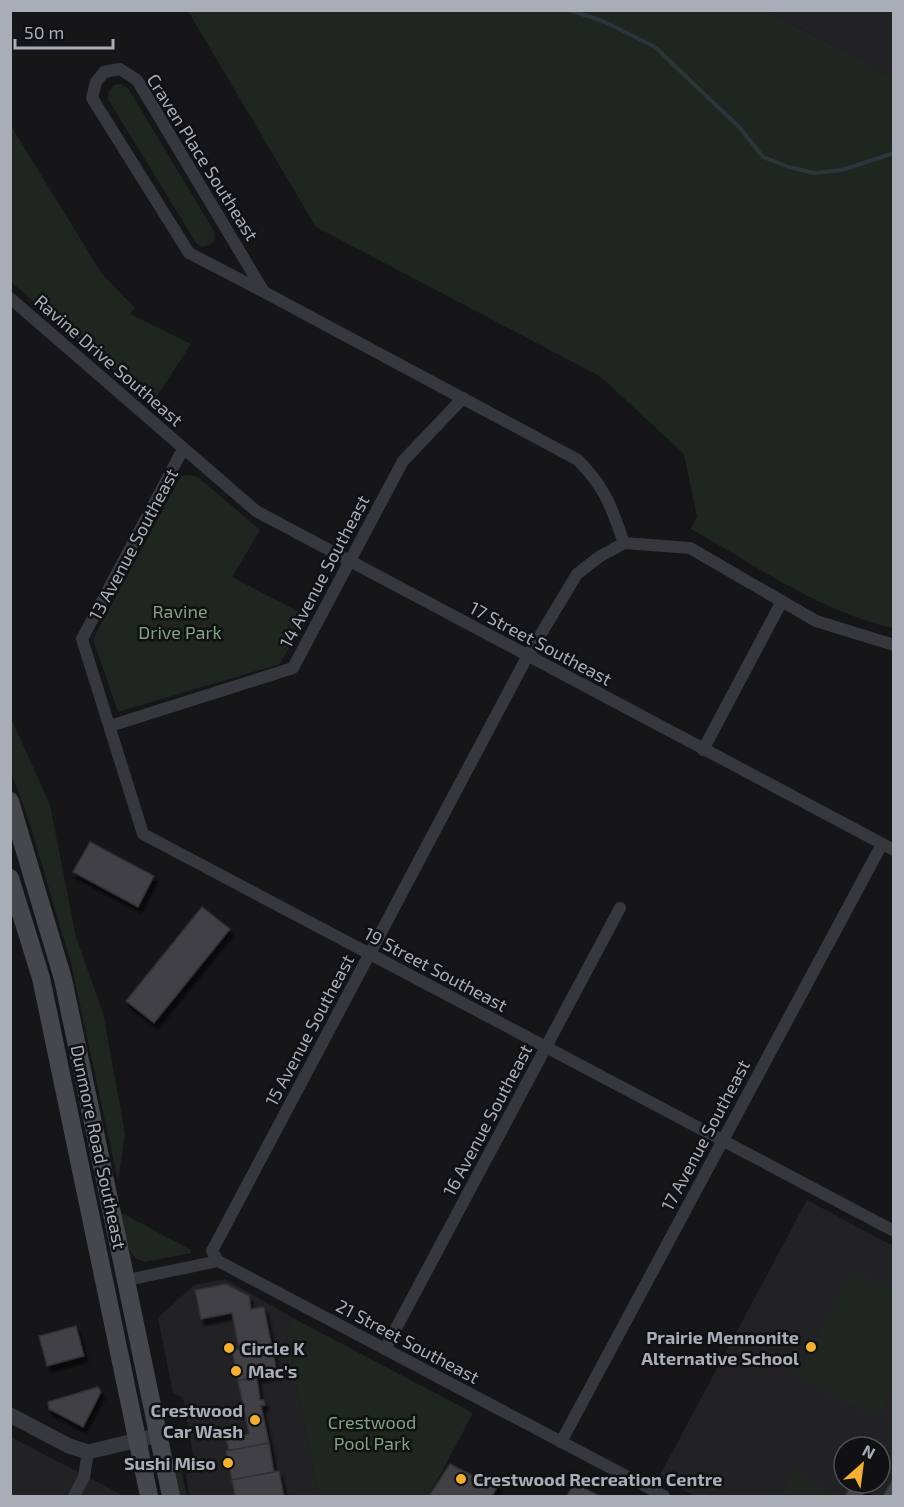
<svg xmlns="http://www.w3.org/2000/svg" width="904" height="1507" viewBox="0 0 904 1507" font-family="'Exo 2',sans-serif">
<style>
.built{fill:#222225;fill-rule:evenodd}
.green{fill:#1e261f}
.lines{fill:none;stroke-linecap:round;stroke-linejoin:round}
.stream{stroke:#2c353c;stroke-width:4}
.building{fill:#404145;stroke:#303034;stroke-width:1.5;filter:url(#shadow)}
.minor{stroke:#37383d;stroke-width:12}
.tertiary{stroke:#37383d;stroke-width:15}
.secondary{stroke:#45474d;stroke-width:18}
.poi-dot{fill:#f2b134;stroke:#111113;stroke-width:2}
.labels{text-anchor:middle;dominant-baseline:central;stroke-width:5;stroke-linejoin:round;paint-order:stroke}
.street-label{font-size:18px;fill:#a8adb8;stroke:#111113}
.park-label{font-size:18px;fill:#7fa381;stroke:#111113}
.poi-label{font-size:18px;font-weight:bold;fill:#a8adb8;stroke:#111113;text-anchor:end}
</style>
<defs>
<filter id="shadow"><feDropShadow dx="3.5" dy="6" stdDeviation="1.5" flood-color="#0009"/></filter>
</defs>
<rect width="100%" height="100%" fill="#161618"/>
<g class="built">
<path d="M768,11H893V77Z"/>
<path d="M807,1200L893,1246V1496H695L659,1477ZM844,1447H880V1483H844Z"/>
<path d="M225,1279L293,1318L286,1331L319,1496H190L186,1476L194,1460L183,1398L173,1393L158,1318L194,1285Z"/>
<path d="M11,1437L124,1496H11Z"/>
</g>
<g class="green">
<path d="M188,11H768L893,77V628C821,612 755,565 691,529L697,517L684,454L601,377L316,227Z"/>
<path d="M121,84L128,88L214,231L215,239L210,245L202,247L196,243L108,99L109,92L114,85Z"/>
<path d="M11,126L102,274L135,308L130,314L191,344L153,402L11,282Z"/>
<path d="M189,475L198,477L260,530L232,577L307,616L280,664L118,712L93,639L181,476Z"/>
<path d="M10,716L50,805L76,937L103,1013L125,1134L118,1181L71,963L29,821L11,772Z"/>
<path d="M120,1212L191,1250V1253L145,1262C124,1257 124,1231 120,1212Z"/>
<path d="M853,1270L893,1291V1388L878,1419L797,1376Z"/>
<path d="M293,1318L473,1413L429,1496H319L286,1331Z"/>
<path d="M187,1464L182,1473L187,1496H179L171,1465Z"/>
<path d="M794,1472L827,1489L823,1496H769L774,1488L783,1493Z"/>
</g>
<g class="lines">
<path class="stream" d="M569,10L603,21L655,47L740,128L763,157L789,167L814,173L842,170L894,153"/>
</g>
<g class="building">
<path d="M90,842L154,876L138,907L73,872Z"/>
<path d="M202,907L230,929L154,1023L126,1001Z"/>
<path d="M226,1284L249,1296L251,1309L264,1307L277,1373L238,1381L232,1350L239,1349L232,1313L201,1319L195,1290Z"/>
<path d="M76,1326L84,1356L47,1366L39,1336Z"/>
<path d="M257,1378L260,1400H264L265,1405L261,1406L269,1443L229,1451L226,1439L249,1434L238,1381Z"/>
<path d="M98,1387L101,1392L83,1427L49,1409L48,1402Z"/>
<path d="M269,1443L274,1472L232,1480L226,1451Z"/>
<path d="M450,1464L481,1480L485,1477L499,1484L492,1496H429Z"/>
<path d="M279,1471L284,1496H235L232,1480Z"/>
<path d="M894,1477V1496H883Z"/>
<path d="M852,1483L867,1486L862,1496H845Z"/>
<path d="M578,1485L600,1496H567L572,1487Z"/>
</g>
<g class="lines">
<g class="minor">
<path d="M264,292L189,253L92,98L96,82L104,72L120,69L137,80L264,292L578,460C606,489 611,506 624,543"/>
<path d="M10,298L256,511L894,850"/>
<path d="M183,449L82,639L143,834L894,1231"/>
<path d="M110,726L293,668L403,461L463,398"/>
<path d="M703,750L782,601"/>
<path d="M218,1261L212,1251L527,657L577,574L599,557L624,543L690,548L816,621L894,645"/>
<path d="M127,1280L218,1261L664,1496"/>
<path d="M385,1349L620,908"/>
<path d="M561,1442L882,844"/>
<path d="M74,1496L84,1477L88,1452"/>
</g>
<path class="tertiary" d="M10,1415L69,1446L88,1452L159,1435"/>
<g class="secondary">
<path d="M10,801L63,979L171,1496"/>
<path d="M10,878L41,978L149,1496"/>
</g>
</g>
<g class="poi-dot">
<circle cx="811" cy="1347" r="6"/>
<circle cx="229" cy="1348" r="6"/>
<circle cx="236" cy="1371" r="6"/>
<circle cx="255" cy="1420" r="6"/>
<circle cx="228" cy="1463" r="6"/>
<circle cx="461" cy="1479" r="6"/>
</g>
<g class="labels">
<g class="street-label">
<text transform="translate(203 157) rotate(58)">Craven Place Southeast</text>
<text transform="translate(109 360) rotate(41)">Ravine Drive Southeast</text>
<text transform="translate(133 544) rotate(-62)">13 Avenue Southeast</text>
<text transform="translate(324 571) rotate(-62)">14 Avenue Southeast</text>
<text transform="translate(541 643) rotate(28)">17 Street Southeast</text>
<text transform="translate(436 969) rotate(28)">19 Street Southeast</text>
<text transform="translate(309 1030) rotate(-62)">15 Avenue Southeast</text>
<text transform="translate(487 1120) rotate(-62)">16 Avenue Southeast</text>
<text transform="translate(705 1135) rotate(-62)">17 Avenue Southeast</text>
<text transform="translate(99 1147) rotate(78)">Dunmore Road Southeast</text>
<text transform="translate(408 1341) rotate(28)">21 Street Southeast</text>
</g>
<g class="park-label">
<text x="180" y="611">Ravine<tspan x="180" dy="21">Drive Park</tspan></text>
<text x="372" y="1422">Crestwood<tspan x="372" dy="21">Pool Park</tspan></text>
</g>
<g class="poi-label">
<text x="799" y="1337">Prairie Mennonite<tspan x="799" dy="21">Alternative School</tspan></text>
<text x="241" y="1348" text-anchor="start">Circle K</text>
<text x="248" y="1371" text-anchor="start">Mac's</text>
<text x="243" y="1410">Crestwood<tspan x="243" dy="21">Car Wash</tspan></text>
<text x="216" y="1463">Sushi Miso</text>
<text x="473" y="1479" text-anchor="start">Crestwood Recreation Centre</text>
</g>
</g>
<rect width="904" height="1507" fill="none" stroke="#a8adb8" stroke-width="24"/>
<g transform="translate(862 1465) rotate(28)"><circle r="28" fill="#111113" stroke="#4d4f55" stroke-width="1.5"/>
<path d="M0-4.5L10 22L0 15L-10 22Z" fill="#f2b134"/>
<text y="-9" font-size="16" font-weight="bold" text-anchor="middle" fill="#a8adb8">N</text>
</g>
<path d="M15 39v9h98v-9" fill="none" stroke="#a8adb8" stroke-width="3"/>
<text x="24" y="39" font-size="18" fill="#a8adb8" stroke="#111113" stroke-width="4.5" paint-order="stroke">50 m</text>
</svg>
